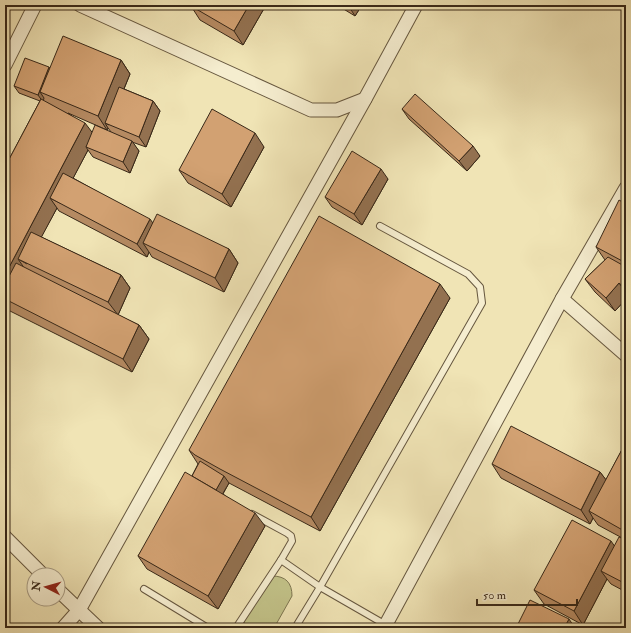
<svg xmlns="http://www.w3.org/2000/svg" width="631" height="633" viewBox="0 0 631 633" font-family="'IM FELL Double Pica',serif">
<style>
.green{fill:#c2c288;stroke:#7d7550}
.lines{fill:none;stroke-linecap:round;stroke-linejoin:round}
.service-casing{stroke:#66573f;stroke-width:8}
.minor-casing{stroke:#66573f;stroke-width:15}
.service{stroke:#f5edcf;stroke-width:6}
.minor{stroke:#f5edcf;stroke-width:13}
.wall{fill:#b58a62;stroke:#382818;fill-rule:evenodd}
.shaded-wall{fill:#937150;stroke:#382818}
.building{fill:#d2a172;stroke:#382818}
</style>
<rect width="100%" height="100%" fill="#f0e4b5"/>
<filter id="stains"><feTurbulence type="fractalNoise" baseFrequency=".005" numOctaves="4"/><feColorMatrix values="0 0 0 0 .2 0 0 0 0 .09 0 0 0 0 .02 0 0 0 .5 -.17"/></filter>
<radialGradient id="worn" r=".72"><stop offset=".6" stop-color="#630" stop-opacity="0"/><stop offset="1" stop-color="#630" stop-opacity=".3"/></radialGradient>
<path class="green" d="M272,576C286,576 292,583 292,596L274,628H246L244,622V617L263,581L267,578Z"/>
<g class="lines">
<g class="service-casing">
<g id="service">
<path d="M281,560L320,587L386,625"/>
<path d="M144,589L208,628"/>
<path d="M236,628L281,560L292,541L291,536L287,533L252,514"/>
<path d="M295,628L320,587L482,303L480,287L468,274L380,226"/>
</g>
</g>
<g class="minor-casing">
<g id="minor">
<path d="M80,5L311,110H337L365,99"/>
<path d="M5,65L35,5"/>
<path d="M562,299L626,355"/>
<path d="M5,537L43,575"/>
<path d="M58,590L79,610L98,628"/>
<path d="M63,628L79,610L365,99L416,5"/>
<path d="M384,628L562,299L626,188"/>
</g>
</g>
<use href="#service" class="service"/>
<use href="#minor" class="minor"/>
</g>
<g class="wall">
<path d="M191,5H266L243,45L200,20L191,6Z"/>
<path d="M337,5H362L355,16Z"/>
<path d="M121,60L130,74L124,89L153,101L160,111L146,147L132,142L139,151L130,173L93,157L88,150L73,178L153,223L229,249L238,263L224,292L152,257L149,252L147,257L59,211L57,208L41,237L121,275L130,288L118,315L139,325L149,339L132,372L8,310L5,305V167L40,101L19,93L14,86L50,68ZM68,113L107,130L108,128L111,132H92Z"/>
<path d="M402,109L480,156L467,171L409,119Z"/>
<path d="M264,147L231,207L188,183L179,170Z"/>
<path d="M388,179L362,225L332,207L325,197Z"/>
<path d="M626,204V299L615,311L595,292L585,279L605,260L596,247Z"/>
<path d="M450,298L320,531L229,483L223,494L265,526L218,609L147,569L138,556L192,476L198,464L189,450Z"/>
<path d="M626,442V540L598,525L593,518L590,524L501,478L492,464L600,472L606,480Z"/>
<path d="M626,540V592L611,584L607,579L583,625L544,604L534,590L614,546Z"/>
</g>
<g class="shaded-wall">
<path d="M249,5H266L243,45L234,31Z"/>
<path d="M348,5H362L355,16Z"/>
<path d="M5,9L9,15L5,23Z"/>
<path d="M121,60L130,74L109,125L105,123L108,128L107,130L98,116Z"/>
<path d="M49,67L54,74L40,92L44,98L43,102L38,95Z"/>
<path d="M153,101L160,111L146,147L139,137Z"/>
<path d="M85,123L95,136L86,147L88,150L60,203L50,198L57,208L27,264L18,259L25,269L5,293V275Z"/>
<path d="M255,133L264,147L231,207L222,194Z"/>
<path d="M132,141L139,151L130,173L123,162Z"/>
<path d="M473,146L480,156L467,171L459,161Z"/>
<path d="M381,169L388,179L362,225L354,214Z"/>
<path d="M150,219L160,233L143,243L149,252L147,257L137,244Z"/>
<path d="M229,249L238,263L224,292L215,278Z"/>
<path d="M121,275L130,288L118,315L108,302Z"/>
<path d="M619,283L626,293V299L615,311L606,298Z"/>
<path d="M440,284L450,298L320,531L311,517Z"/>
<path d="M139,325L149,339L132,372L123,359Z"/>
<path d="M600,472L610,485L589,511L593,518L590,524L581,510Z"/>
<path d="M224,476L229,483L219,500L214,493Z"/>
<path d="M255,513L265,526L218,609L208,596Z"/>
<path d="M611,541L620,554L601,571L607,579L583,625L574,611Z"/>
<path d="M569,619L575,628H564Z"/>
</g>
<g class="building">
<path d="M191,5H249L234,31L191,6Z"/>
<path d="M63,36L121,60L98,116L40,92Z"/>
<path d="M25,58L49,67L38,95L14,86Z"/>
<path d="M119,87L153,101L139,137L105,123Z"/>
<path d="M415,94L473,146L459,161L402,109Z"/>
<path d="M41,99L85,123L5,275V167Z"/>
<path d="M212,109L255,133L222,194L179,170Z"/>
<path d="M95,125L132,141L123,162L86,147Z"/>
<path d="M352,151L381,169L354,214L325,197Z"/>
<path d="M63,173L150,219L137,244L50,198Z"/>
<path d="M619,200L626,204V263L596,247Z"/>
<path d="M157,214L229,249L215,278L143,243Z"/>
<path d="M319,216L440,284L311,517L220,469L195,455L189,450Z"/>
<path d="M31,232L121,275L108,302L18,259Z"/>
<path d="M608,257L626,267V289L619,283L606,298L585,279Z"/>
<path d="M16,263L139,325L123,359L5,299V284Z"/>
<path d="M511,426L600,472L581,510L492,464Z"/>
<path d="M626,442V532L589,511Z"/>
<path d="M200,461L224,476L216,490L192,476Z"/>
<path d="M185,472L255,513L208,596L138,556Z"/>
<path d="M572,520L611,541L574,611L534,590Z"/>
<path d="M619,537L626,540V584L601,571Z"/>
<path d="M530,600L569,619L564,628H516Z"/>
<path d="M626,620V628H622Z"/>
</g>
<rect width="631" height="633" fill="none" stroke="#f0e4b5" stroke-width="20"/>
<rect x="6" y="6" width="619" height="621" fill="none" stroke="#382818" stroke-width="2"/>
<rect x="10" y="10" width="611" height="613" fill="none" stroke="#382818"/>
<g transform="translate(46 587) rotate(276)"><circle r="19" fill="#f5edcf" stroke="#a99e86"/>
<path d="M0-3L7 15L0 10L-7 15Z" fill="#8f2418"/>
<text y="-6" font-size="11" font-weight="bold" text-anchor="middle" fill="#382818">N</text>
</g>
<path d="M477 599v6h100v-6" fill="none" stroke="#382818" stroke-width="2"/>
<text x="483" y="599" font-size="12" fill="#382818" stroke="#f5edcf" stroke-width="3" paint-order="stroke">50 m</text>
<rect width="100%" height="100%" filter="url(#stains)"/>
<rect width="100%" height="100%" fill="url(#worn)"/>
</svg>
